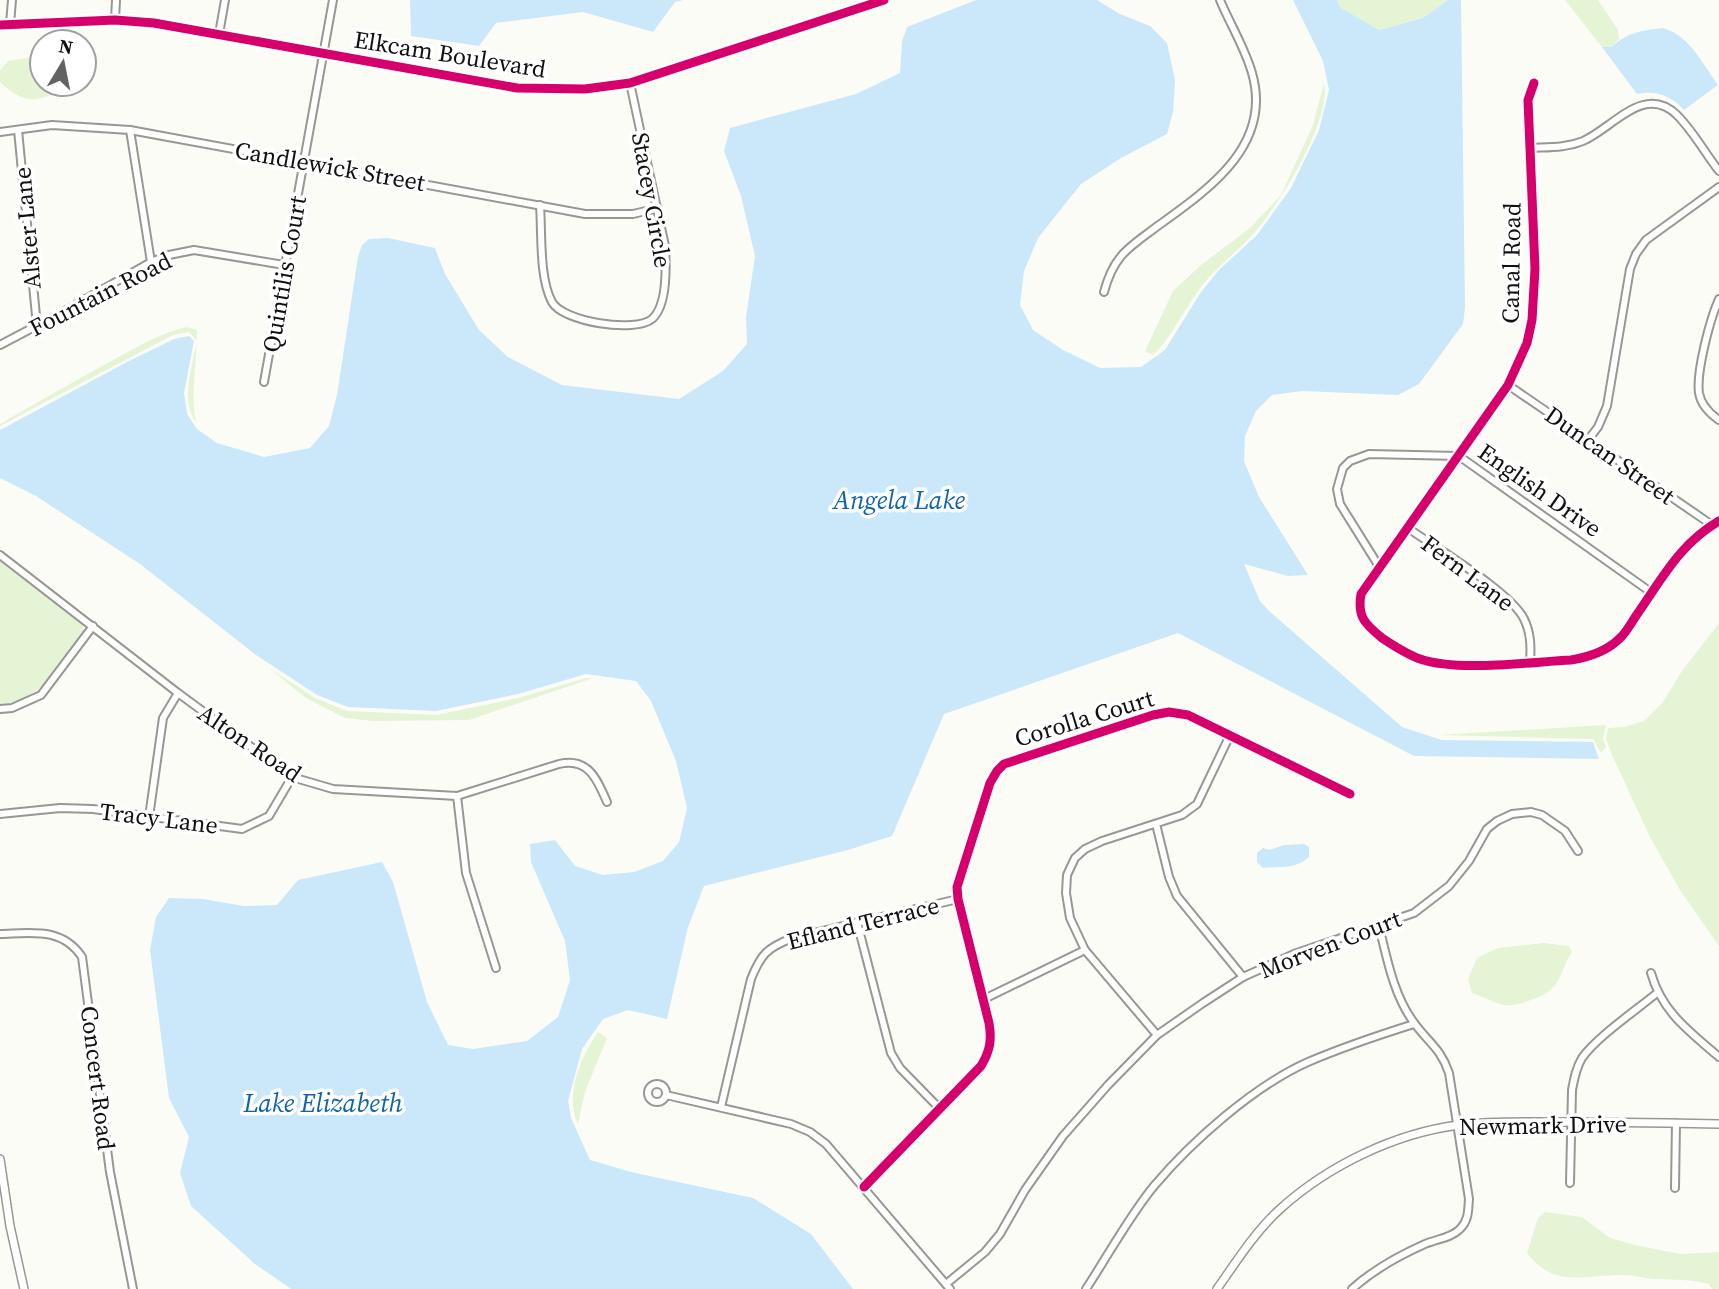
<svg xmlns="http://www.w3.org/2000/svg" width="1719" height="1289" viewBox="0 0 1719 1289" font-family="'Source Serif 4',serif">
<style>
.green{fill:#e5f4d5}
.water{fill:#cae8f9}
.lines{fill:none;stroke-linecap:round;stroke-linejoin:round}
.minor-casing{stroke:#979795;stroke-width:10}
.tertiary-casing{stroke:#979795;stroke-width:10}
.minor{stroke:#fffffe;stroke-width:6}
.tertiary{stroke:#fffffe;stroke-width:7}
.cycleway-casing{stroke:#fff;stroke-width:13}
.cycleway{stroke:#d6006c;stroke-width:9}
.labels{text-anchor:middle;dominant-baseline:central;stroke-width:7;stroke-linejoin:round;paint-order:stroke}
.street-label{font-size:24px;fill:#111;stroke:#fff}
.water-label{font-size:26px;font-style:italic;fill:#0f64ad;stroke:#fff}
</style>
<rect width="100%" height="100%" fill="#fcfcf7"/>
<g class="green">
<path d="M1337,0H1448L1423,18L1379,30L1341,8Z"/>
<path d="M1565,0H1598L1618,30L1619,39L1612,47H1602Z"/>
<path d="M34,57L42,58V84H71C42,101 26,108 0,82V71L8,61Z"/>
<path d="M1324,83C1332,120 1280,203 1255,232C1238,252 1215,267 1199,290C1185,308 1175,330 1160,348L1153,355L1145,351L1173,291L1201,265L1250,228L1281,195L1313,125Z"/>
<path d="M187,327L197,330C197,361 190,392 196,423C180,398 192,368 197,341L189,332L173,335L0,426V424C37,402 75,381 113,360C137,347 160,333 187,327Z"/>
<path d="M0,558L79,620L83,625L84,633C59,665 44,699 0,705Z"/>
<path d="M1719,623V946L1680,890L1650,837L1612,755L1606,739L1608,728L1624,727L1644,721L1663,702L1682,671Z"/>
<path d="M269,668L315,698L347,711L436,715L518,698L586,678H593L469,720L373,721L345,718L306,698Z"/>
<path d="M1606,725L1603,739L1606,747L1601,753L1593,739L1438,735Z"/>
<path d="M1544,943L1569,946L1572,952C1564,963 1563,976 1554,986C1549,993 1543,995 1536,998C1502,1012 1504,1004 1472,993L1468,979L1477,958L1498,948Z"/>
<path d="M598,1032L607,1038L585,1092L578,1124C564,1095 581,1057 598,1032Z"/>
<path d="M1545,1212L1582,1217L1610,1238L1639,1246L1681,1254L1719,1252V1289H1712L1709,1284C1690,1279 1674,1280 1654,1279C1643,1278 1633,1275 1622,1275C1583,1275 1555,1289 1527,1253L1538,1218Z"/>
</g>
<g class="water">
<path d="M410,0H683L675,2L653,32L583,12L496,23L479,46L411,36Z"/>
<path d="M976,0H1097L1120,14L1150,26L1167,43L1175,80L1173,112L1167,134L1121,158L1081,184L1038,238L1024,271L1020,305L1033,330L1063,350L1100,368L1141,367L1165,350L1201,292L1219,270L1257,235L1291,188L1319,130L1329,90L1323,61L1293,0H1337L1341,8L1379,30L1423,18L1448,0H1461L1465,308L1463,324L1419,384L1398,395L1302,391L1272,395L1256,411L1245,436L1244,461L1259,497L1308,575L1288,576L1244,564L1260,601L1268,610L1402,727L1442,740L1593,742L1599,759L1414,756L1178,633L944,714L892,836L848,850L704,886L688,927L667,1019L628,1010L603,1019L582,1049L568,1101L571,1118L590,1160L631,1172L753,1198L811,1234L853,1289H291L255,1264L191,1206L180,1173L189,1137L169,1098L150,950L156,917L169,898L203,899L244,906L277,905L298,880L382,862L393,882L427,1002L448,1045L473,1049L527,1041L558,1017L570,980L565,941L531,862L530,844L555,840L575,866L603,875L634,872L663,861L679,842L687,808L676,761L651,701L636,681L586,674L518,694L436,711L348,707L317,695L256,655L140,564L36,496L0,478V430L127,362L174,339L189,336L194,341L184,393L187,414L197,429L217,443L264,457L310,448L329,426L337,395L358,257L362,245L369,239L388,238L435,248L445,274L479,330L508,357L562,385L679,399L723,371L747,344L746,317L755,256L741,196L724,151L730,128L856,94L900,73L902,41L907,27Z"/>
<path d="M1663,28C1690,36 1702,63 1718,85L1684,110C1671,96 1656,90 1637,94L1602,47H1612C1625,33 1644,30 1663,28Z"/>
<path d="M1304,844L1309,847V857C1295,870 1280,866 1263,868L1257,862V853L1263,848L1269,850L1284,845Z"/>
</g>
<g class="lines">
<g class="minor-casing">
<g id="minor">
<path d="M115,20L116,0"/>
<path d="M10,24L12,0"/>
<path d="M219,34L225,0"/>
<path d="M1534,83L1528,100L1535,269L1532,320L1527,343L1508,385L1361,594C1357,617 1365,624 1382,638C1394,646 1406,654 1420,659C1458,672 1529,662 1571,660C1589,657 1606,652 1619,639C1627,632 1632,621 1638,613C1663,577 1680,544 1719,521"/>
<path d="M18,130L37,326"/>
<path d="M130,130L151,262"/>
<path d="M0,132L52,125L130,130L585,214H633L658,208"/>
<path d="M1530,148C1548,147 1566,148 1583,141C1613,128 1644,83 1677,115C1693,131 1705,153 1719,171"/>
<path d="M540,205C542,233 539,278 552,302C563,322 635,333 652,319C668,305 666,265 665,246L630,83"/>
<path d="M1104,292C1114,254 1130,247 1159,225C1209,189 1273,145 1252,73C1245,48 1230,24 1220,0"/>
<path d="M1719,299C1710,319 1696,372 1699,393C1701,405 1709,413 1719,420"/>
<path d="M0,345L59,314L151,262L169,255L194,250L284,265"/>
<path d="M264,382L333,0"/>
<path d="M1508,385L1712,525"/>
<path d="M1588,440L1598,427L1607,406L1630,269L1636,254L1646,240L1719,187"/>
<path d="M1408,528C1436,548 1511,592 1524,619C1531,633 1531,647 1530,662"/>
<path d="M0,555L178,693L292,777L333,789L457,796L559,764C588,757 597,779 607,802"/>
<path d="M1380,568L1340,504L1337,489L1343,468L1350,461L1369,454L1459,456L1652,593"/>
<path d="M0,709L12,708L41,695L93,626"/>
<path d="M457,796L466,873L496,968"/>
<path d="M0,814L60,808L93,809L242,829L269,816L292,777"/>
<path d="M149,817L163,718L178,693"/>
<path d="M1156,824L1169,877L1177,896L1243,977"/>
<path d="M857,922L891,1053L900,1068L940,1109"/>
<path d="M0,934C32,933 62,927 82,957L110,1172L133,1289"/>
<path d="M1651,973C1662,1012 1689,1031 1719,1057"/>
<path d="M982,1000L1085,950"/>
<path d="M1157,1035L1085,950L1070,918L1066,893L1067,875L1075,858L1085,849L1102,841L1182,815L1197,804L1230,735"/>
<circle cx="657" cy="1093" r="9"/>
<path d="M666,1095L791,1124L810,1132L826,1144L950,1289"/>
<path d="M721,1107L751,979C761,954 767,948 792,938L958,899"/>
<path d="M1570,1183L1572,1090C1574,1079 1576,1068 1582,1058C1597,1037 1635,1011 1657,993"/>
<path d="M864,1187L981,1066C990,1051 992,1040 989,1023L958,899L957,887L990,783L997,771L1004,764L1153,715L1169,712L1188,715L1350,794"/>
<path d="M1675,1188L1676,1123"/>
<path d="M946,1284L985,1252L1000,1234L1025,1190L1063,1136L1108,1085L1157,1035L1203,1003L1243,977L1294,954L1414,913L1449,886L1469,861L1487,829L1497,821L1512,814L1531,812L1542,815L1565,831L1578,851"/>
<path d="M1086,1289C1107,1257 1130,1215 1154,1186C1192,1141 1254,1086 1308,1062C1343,1047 1379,1035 1414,1024"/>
<path d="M1352,1289C1374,1269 1398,1256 1425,1244C1437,1239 1451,1238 1460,1229C1469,1220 1468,1210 1469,1199L1449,1073C1441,1049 1429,1043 1415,1024C1394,997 1387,959 1379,926"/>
</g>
</g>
<g class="tertiary-casing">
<g id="tertiary">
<path d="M0,25L115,20L154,23L517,88L585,89L630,83L884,0"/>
<path d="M0,1159L10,1226L24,1289"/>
<path d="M1217,1289C1236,1262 1255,1232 1279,1210C1327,1166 1395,1133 1459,1125C1491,1121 1523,1122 1555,1122C1609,1122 1664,1123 1719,1124"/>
</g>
</g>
<use href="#minor" class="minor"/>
<use href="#tertiary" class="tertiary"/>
<g class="cycleway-casing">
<g id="cycleway">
<path d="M0,25L115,20L154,23L517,88L585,89L630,83L884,0"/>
<path d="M1534,83L1528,100L1535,269L1532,320L1527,343L1508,385L1361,594C1357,617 1365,624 1382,638C1394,646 1406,654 1420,659C1458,672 1529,662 1571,660C1589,657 1606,652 1619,639C1627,632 1632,621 1638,613C1663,577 1680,544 1719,521"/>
<path d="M864,1187L981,1066C990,1051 992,1040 989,1023L958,899L957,887L990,783L997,771L1004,764L1153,715L1169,712L1188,715L1350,794"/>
</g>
</g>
<use href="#cycleway" class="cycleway"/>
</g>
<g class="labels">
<g class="street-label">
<text transform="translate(450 54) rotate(9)">Elkcam Boulevard</text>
<text transform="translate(330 166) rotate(10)">Candlewick Street</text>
<text transform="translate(652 200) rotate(80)">Stacey Circle</text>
<text transform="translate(27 228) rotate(-95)">Alster Lane</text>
<text transform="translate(1511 263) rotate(-89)">Canal Road</text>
<text transform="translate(284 274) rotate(-80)">Quintilis Court</text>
<text transform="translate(100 294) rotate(-27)">Fountain Road</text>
<text transform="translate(1610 455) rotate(35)">Duncan Street</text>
<text transform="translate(1540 490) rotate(35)">English Drive</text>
<text transform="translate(1468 573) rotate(37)">Fern Lane</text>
<text transform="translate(1084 718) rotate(-17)">Corolla Court</text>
<text transform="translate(250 743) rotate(34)">Alton Road</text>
<text transform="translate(159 818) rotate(7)">Tracy Lane</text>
<text transform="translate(863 923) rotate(-14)">Efland Terrace</text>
<text transform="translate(1330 944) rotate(-21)">Morven Court</text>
<text transform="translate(98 1078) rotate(83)">Concert Road</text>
<text transform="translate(1543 1125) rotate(-1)">Newmark Drive</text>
</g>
<g class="water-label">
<text x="899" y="500">Angela Lake</text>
<text x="323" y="1103">Lake Elizabeth</text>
</g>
</g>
<g transform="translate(63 63) rotate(10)"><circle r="33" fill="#ffffff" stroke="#a0a0a0" stroke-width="2"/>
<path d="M0-5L12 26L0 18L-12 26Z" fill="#636362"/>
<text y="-10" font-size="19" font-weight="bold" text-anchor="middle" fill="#111111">N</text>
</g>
</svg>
